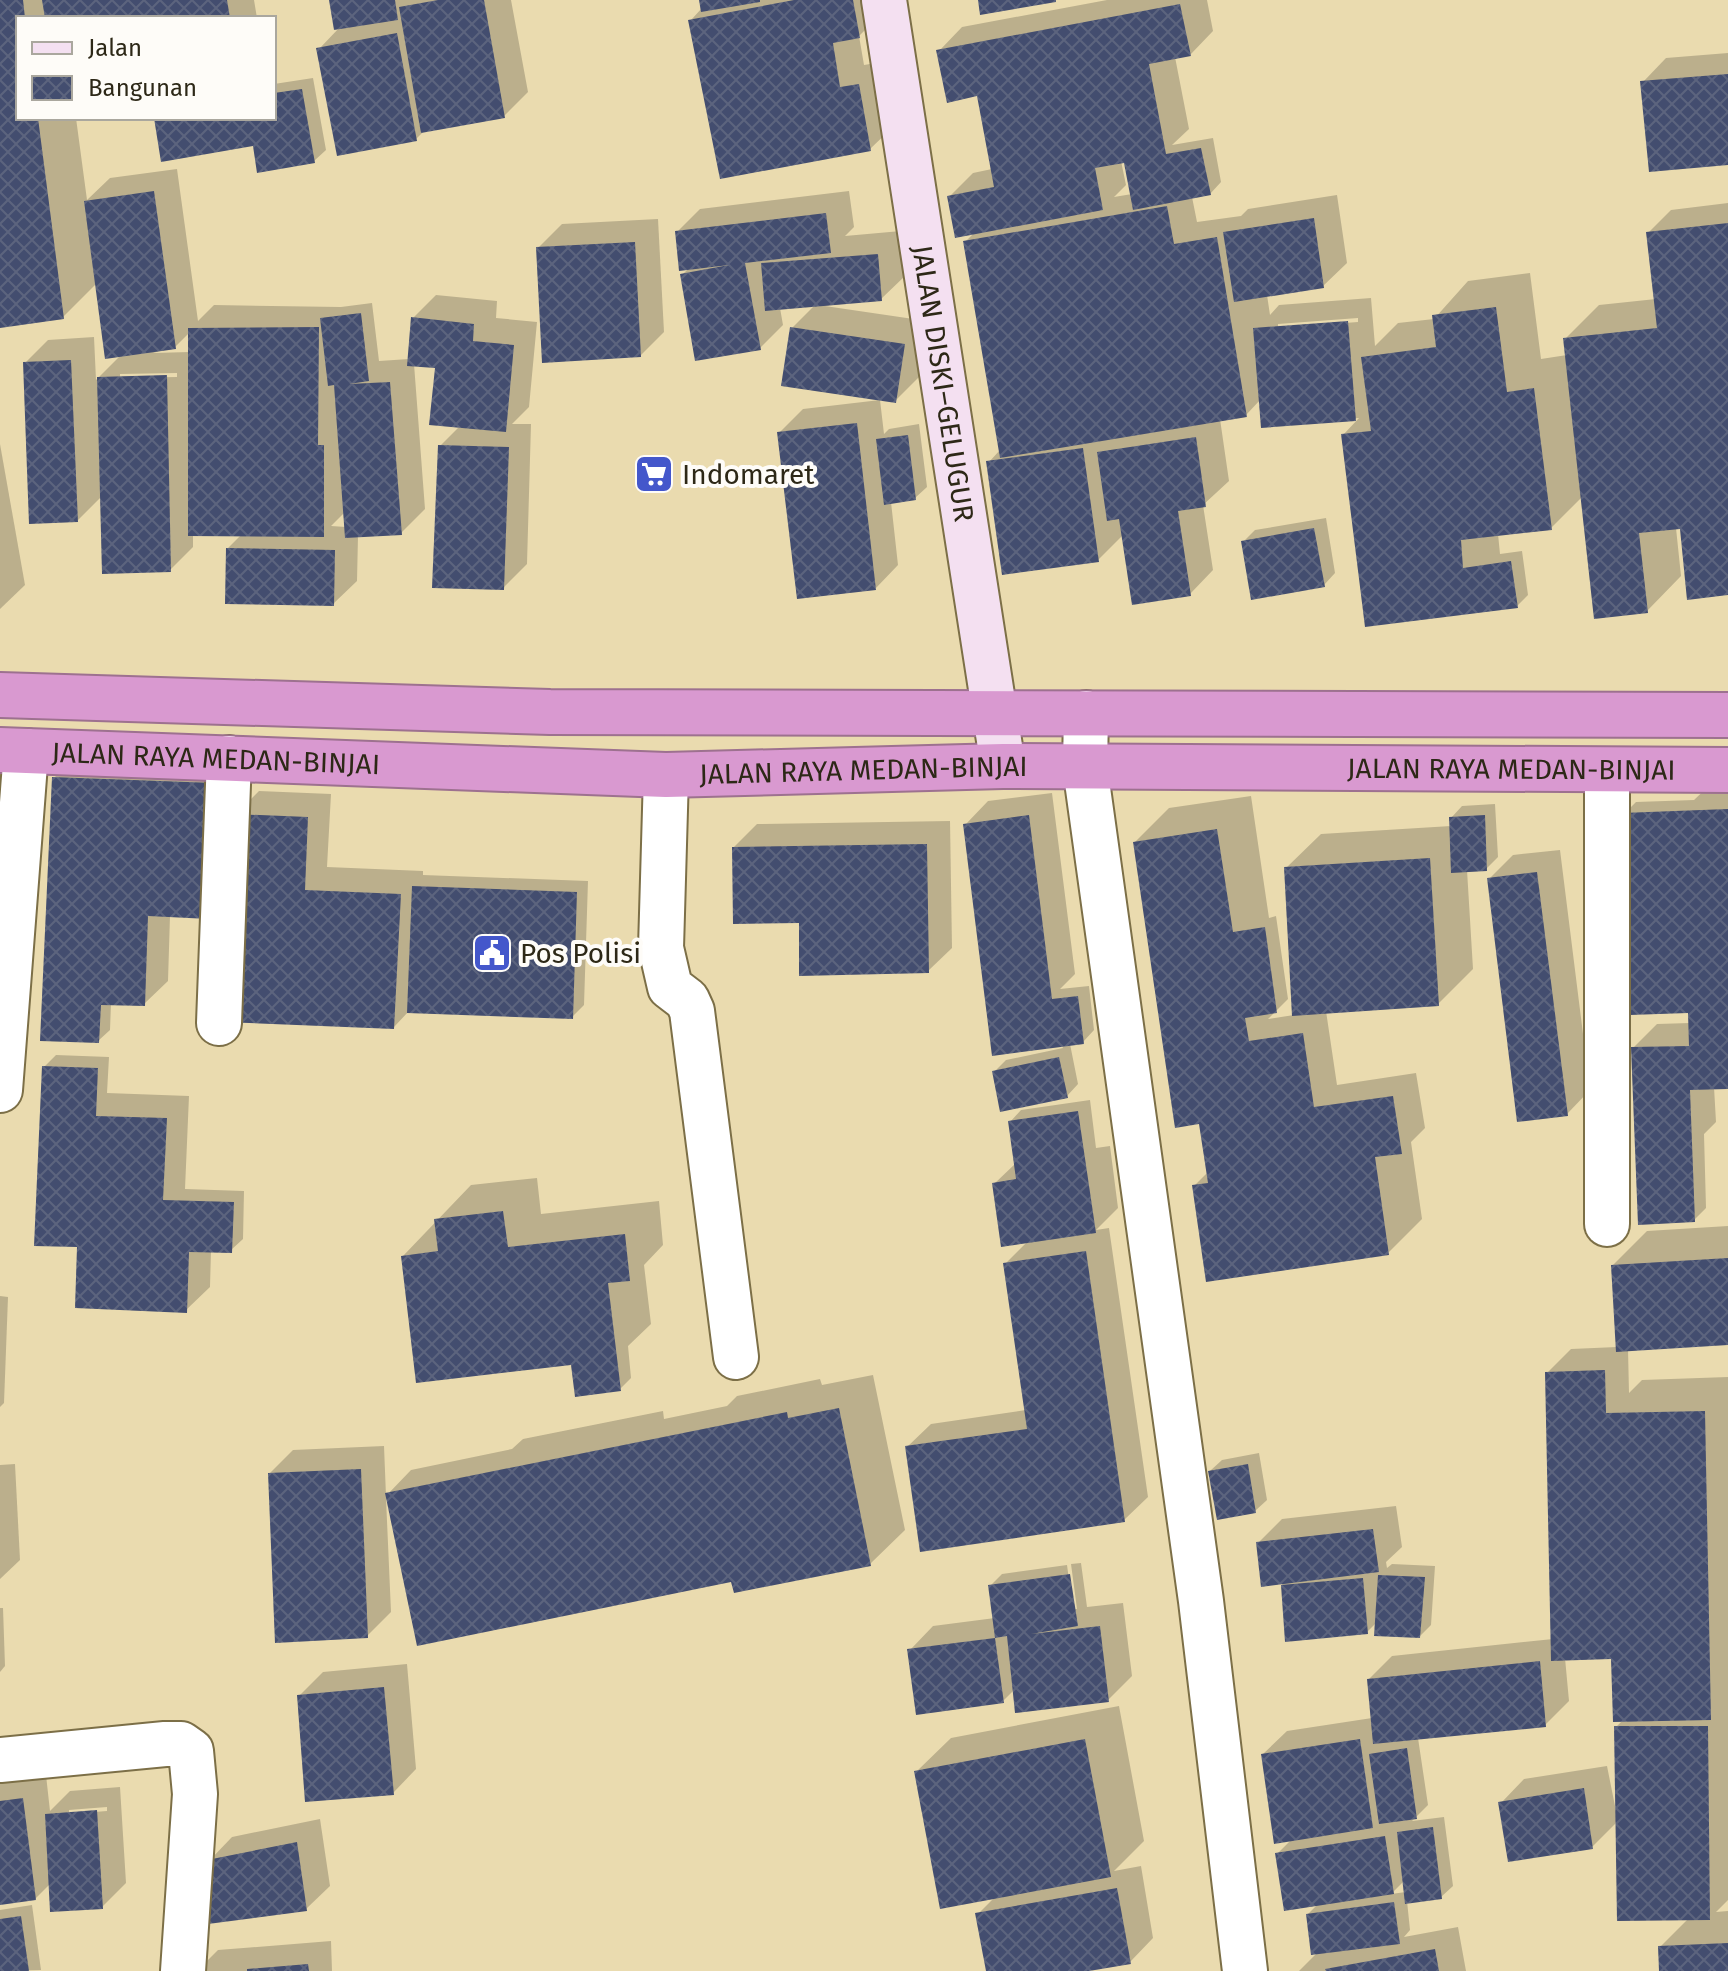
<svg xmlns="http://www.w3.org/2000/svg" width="1728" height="1971" viewBox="0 0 1728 1971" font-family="'Fira Sans',sans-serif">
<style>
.shadow{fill:#0003;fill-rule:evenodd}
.building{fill:url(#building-cross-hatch)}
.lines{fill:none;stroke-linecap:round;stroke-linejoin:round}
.street-casing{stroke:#7c6f47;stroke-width:48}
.secondary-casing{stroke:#7c6f47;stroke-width:48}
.highway-casing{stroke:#9d718f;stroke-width:48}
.street{stroke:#fff;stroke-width:44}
.secondary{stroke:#f4e0f1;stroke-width:44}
.highway{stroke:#d999d0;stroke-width:44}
.labels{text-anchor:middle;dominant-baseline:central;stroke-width:8;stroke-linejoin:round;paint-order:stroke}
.street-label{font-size:28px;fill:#2d2817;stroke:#fefcf8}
.poi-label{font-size:28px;fill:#2d2817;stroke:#fefcf8;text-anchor:start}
</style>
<defs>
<pattern id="building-cross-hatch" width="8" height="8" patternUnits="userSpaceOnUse" patternTransform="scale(2)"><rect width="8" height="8" fill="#434d6f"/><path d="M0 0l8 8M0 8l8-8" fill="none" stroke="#5c647e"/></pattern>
</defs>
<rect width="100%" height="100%" fill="#eadbaf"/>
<g class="shadow">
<path d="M0,0H254L257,18H18V118H76L87,200L110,178L177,169L198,321L214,305L341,307L372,303L379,361L409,359L413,318L436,295L497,301L496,318L537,322L529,407L512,424H531L527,564L503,588L440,446L460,426L437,367L414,364L425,509L401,533L358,536L357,581L333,604L228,548L242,534H193V547L170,570L102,496L78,520L25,363L48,340L94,337L96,380L121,355L97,283L63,317L0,326ZM190,332V352L153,353L175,347ZM177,373V377L120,378V374ZM345,512L346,527L331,526Z"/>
<path d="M331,0H511L528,92L504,116L425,130L416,139L319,49L340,27Z"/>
<path d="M701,0H866L870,25L859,36L864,65L882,62L894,126L870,149L691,20L702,8Z"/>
<path d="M1107,0H1207L1213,31L1190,55L1175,57L1189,129L1172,145L1213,138L1221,182L1210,194L1192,197L1197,222L1241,216L1248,209L1337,195L1347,263L1323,286L1267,295L1270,315L1279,305L1371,298L1375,346L1398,323L1434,319L1468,281L1530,273L1541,359L1567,355L1565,339L1599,305L1656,299L1648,233L1671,210L1728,203V593L1682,527L1676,528L1681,576L1647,611L1583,496L1551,528L1498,534L1500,554L1522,551L1528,595L1517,606L1367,625L1343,435L1359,418L1263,426L1261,399L1246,415L1220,419L1229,481L1203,505L1213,570L1190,594L1124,534L1098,560L989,462L1000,450L965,242L974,233L949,197L973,173L992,169L978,94L939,51L962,27ZM1121,161L1126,164L1132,194L1114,197L1126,185ZM1358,318V322L1278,328V324Z"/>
<path d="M1728,53V163L1643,82L1666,58Z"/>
<path d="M313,78L326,150L314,161L156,118H274V84Z"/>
<path d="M849,191L854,227L845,236L901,231L905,276L881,299L825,306L927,321L919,377L895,401L792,328L815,305L780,308L783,325L760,348L682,275L689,268L677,232L700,209Z"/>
<path d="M658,219L664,332L640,356L538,248L562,224Z"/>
<path d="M880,400L884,434L889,429L919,424L927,487L915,498L891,502L898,565L875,589L779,433L803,409Z"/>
<path d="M0,444L25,585L0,609Z"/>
<path d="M1326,518L1335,573L1324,585L1243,542L1255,530Z"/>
<path d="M88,744L249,750L246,804L259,791L331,794L327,867L423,871V875L588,881L584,1005L572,1017L409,1011L394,1027L209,917L170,916L168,981L144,1004L111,1003L110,1030L98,1041L54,778Z"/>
<path d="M1728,777V1087H1714L1716,1122L1704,1134L1706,1208L1694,1220L1633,1048L1657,1024L1690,1023V1011L1624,814L1636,802L1694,800L1717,778Z"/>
<path d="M1052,793L1075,974L1060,989L1089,986L1094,1030L1083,1042L1070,1044L1078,1084L1067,1096L995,1071L1006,1060L1063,1048L965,825L988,801Z"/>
<path d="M1251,796L1269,918L1276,916L1288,999L1268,1019L1294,1015L1286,868L1321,834L1451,826V818L1462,806L1495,804L1498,857L1486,869L1467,870L1473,969L1438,1004L1326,1011L1337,1085L1416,1073L1425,1128L1411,1142L1422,1219L1388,1253L1194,1186L1208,1172L1201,1122L1135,842L1169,808Z"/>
<path d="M950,821L952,948L928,971L801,921L734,847L757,824Z"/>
<path d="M1560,850L1590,1090L1567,1114L1489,879L1513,855Z"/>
<path d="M56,1055L109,1057L107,1093L189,1096L185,1189L244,1191L243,1239L231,1250H211L210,1287L186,1310L79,1245L44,1067Z"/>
<path d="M1090,1100L1096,1148L1110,1146L1118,1208L1096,1230L1109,1228L1148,1497L1124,1520L907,1447L931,1424L1026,1410L1005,1264L1028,1241L994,1184L1016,1163L1010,1122L1021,1110Z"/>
<path d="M537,1178L541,1214L659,1201L663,1245L644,1265L651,1324L628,1346L631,1378L620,1389L403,1256L471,1185Z"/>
<path d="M1728,1226V1343L1628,1349L1629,1393L1642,1380L1728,1377V1900L1716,1912L1728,1911V1971H1661L1660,1947L1689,1918L1617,1822L1592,1847L1501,1803L1524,1779L1607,1766L1617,1816L1616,1727L1623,1720L1613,1654L1565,1658L1569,1701L1545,1725L1418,1738L1428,1805L1412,1821L1444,1817L1453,1886L1441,1897L1407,1901L1410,1930L1404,1937L1458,1927L1466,1971H1299L1318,1952L1308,1914L1318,1904L1277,1854L1292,1839L1263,1754L1287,1731L1372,1718L1369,1679L1392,1656L1553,1639L1547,1373L1571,1349L1617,1347L1613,1265L1647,1231ZM1405,1880L1406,1892L1391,1894Z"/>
<path d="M0,1296L8,1297L4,1403L0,1407Z"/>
<path d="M873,1375L905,1530L870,1564L733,1578L386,1498L391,1612L367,1636L270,1473L293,1450L384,1446L386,1496L411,1470L512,1449L523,1439L663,1411L664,1419L727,1406L737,1396L820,1379L822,1385Z"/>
<path d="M1259,1453L1267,1500L1255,1511L1210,1471L1222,1460Z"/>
<path d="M15,1464L20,1560L0,1579V1465Z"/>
<path d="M1396,1506L1402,1547L1386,1562L1387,1568L1392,1564L1435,1566L1431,1625L1420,1636L1377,1622L1367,1632L1287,1640L1282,1582L1258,1543L1282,1519Z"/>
<path d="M1081,1563L1087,1607L1123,1603L1132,1676L1108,1700L1014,1690L1003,1701L910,1650L933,1626L995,1618L990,1586L1002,1574L1067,1565L1073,1609H1077L1071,1564Z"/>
<path d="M0,1608H3L5,1666L0,1672Z"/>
<path d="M407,1664L416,1769L393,1793L299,1696L323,1672Z"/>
<path d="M1119,1706L1144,1841L1114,1871L1141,1866L1153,1938L1130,1962L1078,1971H988L978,1914L995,1897L916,1772L951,1738Z"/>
<path d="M46,1775L50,1811L70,1791L120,1787L126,1883L102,1907L51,1883L35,1899L0,1903V1781ZM107,1807V1811L69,1814V1810Z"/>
<path d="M320,1819L330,1886L306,1909L209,1861L232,1837Z"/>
<path d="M32,1905L41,1970L0,1971V1910Z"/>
<path d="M331,1941L332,1971H197L218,1950Z"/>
</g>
<g class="building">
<path d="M0,0H23L25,18H18V118H38L64,319L0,328Z"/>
<path d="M42,0H227L230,18H45Z"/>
<path d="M329,0H395L398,20L334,30Z"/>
<path d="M438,0H484L505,118L421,133L399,7Z"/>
<path d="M699,0H760V2L701,12Z"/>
<path d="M794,0H853L860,38L833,43L840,87L859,84L871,151L720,179L688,20Z"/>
<path d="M978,0H1056V2L980,15Z"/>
<path d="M1180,4L1191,56L1149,64L1166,154L1201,148L1211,195L1133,210L1124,163L1095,168L1103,210L955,238L947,196L994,187L977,96L947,103L936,50Z"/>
<path d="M397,33L417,141L337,156L316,48Z"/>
<path d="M1728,74V165L1649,172L1640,81Z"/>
<path d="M302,89L315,163L257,173L253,146L161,162L154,118H274V93Z"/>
<path d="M154,191L176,349L105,359L84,201Z"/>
<path d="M1167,206L1174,244L1217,237L1247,417L1000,458L963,241Z"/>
<path d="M826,213L831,253L745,263L761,350L695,361L680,274L729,265L679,271L675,231Z"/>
<path d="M1314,218L1324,288L1234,302L1223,232Z"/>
<path d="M1728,223V595L1687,600L1680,529L1639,533L1648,613L1594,619L1563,338L1657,328L1646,232Z"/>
<path d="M635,242L641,357L542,363L536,247Z"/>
<path d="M878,254L882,301L765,311L761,263Z"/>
<path d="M1496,307L1507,392L1534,388L1552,530L1461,540L1463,568L1511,561L1518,608L1365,627L1341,434L1371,431L1361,357L1436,347L1432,315Z"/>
<path d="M361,313L369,381L349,384L390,382L402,535L345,538L334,385L328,386L320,318Z"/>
<path d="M411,317L474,324L473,341L514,345L506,432L429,425L435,368L407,366Z"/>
<path d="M1348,321L1356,421L1261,428L1253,328Z"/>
<path d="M319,327L318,445H324V537L188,536V328Z"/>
<path d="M790,327L905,344L896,403L781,386Z"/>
<path d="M71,360L78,522L29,524L23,362Z"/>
<path d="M167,375L171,572L102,574L97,377Z"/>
<path d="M857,423L876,590L797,599L777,432Z"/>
<path d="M908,435L916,500L884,505L876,439Z"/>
<path d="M1196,437L1206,507L1178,511L1191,596L1132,605L1119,519L1107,521L1097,452Z"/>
<path d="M438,445L509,447L504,590L432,588Z"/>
<path d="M1083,448L1099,562L1002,575L986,461Z"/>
<path d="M1314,528L1325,587L1251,600L1241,541Z"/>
<path d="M226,548L335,550L334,606L225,604Z"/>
<path d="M52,777L215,783L209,919L148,916L145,1006L101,1005L99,1043L40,1041Z"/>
<path d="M1728,809V1089L1690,1090L1695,1222L1638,1225L1631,1047L1689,1046L1688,1013L1630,1015L1622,813Z"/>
<path d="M234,814L308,817L305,890L401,894L394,1029L223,1022Z"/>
<path d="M1029,815L1052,999L1078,996L1084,1044L992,1056L963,824Z"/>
<path d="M1485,815L1487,871L1451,873L1449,817Z"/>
<path d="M1217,829L1233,932L1265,927L1277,1013L1245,1018L1249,1041L1303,1033L1314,1107L1393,1096L1402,1154L1375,1157L1389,1255L1206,1282L1192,1185L1208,1183L1199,1124L1175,1128L1133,842Z"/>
<path d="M927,844L929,973L799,976V923L733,924L732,847Z"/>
<path d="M1430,858L1439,1006L1292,1016L1284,867Z"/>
<path d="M1537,872L1568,1116L1517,1122L1487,878Z"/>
<path d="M412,886L577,892L573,1019L407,1013Z"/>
<path d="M1059,1057L1068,1098L1000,1112L992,1071Z"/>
<path d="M42,1066L98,1068L96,1116L167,1118L163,1200L234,1202L232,1253L189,1252L187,1313L75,1308L77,1247L34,1246Z"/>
<path d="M1078,1111L1096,1233L1001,1247L992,1183L1016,1179L1008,1121Z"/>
<path d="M503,1211L508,1247L625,1234L630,1281L608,1283L621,1391L575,1397L571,1365L416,1383L401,1256L438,1251L434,1219Z"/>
<path d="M1086,1251L1125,1522L920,1552L905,1446L1027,1429L1003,1263Z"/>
<path d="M1728,1258V1345L1616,1352L1611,1265Z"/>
<path d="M1605,1370L1606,1413L1705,1411L1711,1720L1613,1722L1611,1659L1551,1661L1545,1372Z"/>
<path d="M839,1408L871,1566L734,1593L731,1582L417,1646L385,1493L787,1412L788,1418Z"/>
<path d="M1248,1464L1256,1513L1217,1520L1208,1471Z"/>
<path d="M361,1469L368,1638L275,1643L268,1473Z"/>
<path d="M1373,1529L1379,1572L1261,1587L1256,1542Z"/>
<path d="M1070,1574L1078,1626L1031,1634L1100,1626L1109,1702L1015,1713L1007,1636L995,1638L988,1585Z"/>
<path d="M1378,1575L1425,1577L1420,1638L1374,1636Z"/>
<path d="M1363,1578L1368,1634L1285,1642L1281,1585Z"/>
<path d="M995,1638L1004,1703L916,1715L907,1649Z"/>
<path d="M1540,1661L1546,1727L1373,1744L1367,1679Z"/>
<path d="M384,1687L394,1795L305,1802L297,1695Z"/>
<path d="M1614,1726H1708L1710,1920L1617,1921Z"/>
<path d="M1085,1739L1111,1877L940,1909L914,1771Z"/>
<path d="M1360,1739L1373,1828L1274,1844L1261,1754Z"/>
<path d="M1407,1748L1417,1819L1379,1824L1369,1754Z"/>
<path d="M1584,1788L1593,1849L1508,1862L1498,1802Z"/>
<path d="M23,1798L36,1900L0,1905V1801Z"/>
<path d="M97,1810L103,1909L50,1912L45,1814Z"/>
<path d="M1433,1827L1442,1899L1405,1904L1397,1832Z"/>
<path d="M1385,1836L1394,1894L1284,1911L1275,1853Z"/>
<path d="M297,1842L307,1911L208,1924L207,1860Z"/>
<path d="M1117,1888L1131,1964L1089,1971H986L975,1913Z"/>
<path d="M1394,1902L1400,1944L1311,1955L1306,1914Z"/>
<path d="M21,1916L29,1971H0V1919Z"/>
<path d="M1728,1943V1971H1659L1658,1946Z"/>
<path d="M1435,1949L1439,1971H1326L1325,1969Z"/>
<path d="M308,1964L309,1971H247V1969Z"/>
</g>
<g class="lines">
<g class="street-casing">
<g id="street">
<path d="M1086,713L1085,767L1201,1601L1245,1971"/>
<path d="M666,775L661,948L670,987L687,1000L692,1011L736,1357"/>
<path d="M219,1023L229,758"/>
<path d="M0,1090L26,751"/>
<path d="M1607,1224V770"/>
<path d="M0,1760L165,1744H181L191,1751L195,1794L183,1971"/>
</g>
</g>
<g class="secondary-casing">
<g id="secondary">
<path id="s1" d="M884,0L1003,766"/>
</g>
</g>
<g class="highway-casing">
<g id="highway">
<path d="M0,695L550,712L1728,715"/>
<path id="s2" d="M0,750L666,775L1003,766L1728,770"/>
</g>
</g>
<use href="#street" class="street"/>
<use href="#secondary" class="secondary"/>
<use href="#highway" class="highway"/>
</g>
<defs>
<g id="supermarket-square" transform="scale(2)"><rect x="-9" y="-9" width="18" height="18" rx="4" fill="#4457cb" stroke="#fefcf8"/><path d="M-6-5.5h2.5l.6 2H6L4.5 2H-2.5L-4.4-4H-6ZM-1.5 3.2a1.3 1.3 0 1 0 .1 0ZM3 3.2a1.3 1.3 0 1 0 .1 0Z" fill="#fff"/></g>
<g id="civic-square" transform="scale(2)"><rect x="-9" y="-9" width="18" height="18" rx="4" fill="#4457cb" stroke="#fefcf8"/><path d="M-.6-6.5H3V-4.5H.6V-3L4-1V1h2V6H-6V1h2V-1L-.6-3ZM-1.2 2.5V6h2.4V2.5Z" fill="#fff"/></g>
</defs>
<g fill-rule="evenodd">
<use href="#supermarket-square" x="654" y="474"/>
<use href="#civic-square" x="492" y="953"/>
</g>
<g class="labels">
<g class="street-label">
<text stroke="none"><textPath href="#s1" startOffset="388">JALAN DISKI–GELUGUR</textPath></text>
<text stroke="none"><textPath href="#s2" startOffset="216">JALAN RAYA MEDAN-BINJAI</textPath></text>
<text stroke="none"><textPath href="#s2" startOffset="1512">JALAN RAYA MEDAN-BINJAI</textPath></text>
<text stroke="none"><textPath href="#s2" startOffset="864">JALAN RAYA MEDAN-BINJAI</textPath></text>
</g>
<g class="poi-label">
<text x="682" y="474">Indomaret</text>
<text x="520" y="953">Pos Polisi</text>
</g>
</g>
<rect x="16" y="16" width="260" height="104" fill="#fefcf8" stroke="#aaa79e" stroke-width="2"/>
<rect x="32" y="42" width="40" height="12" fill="#f4e0f1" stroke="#aaa79e" stroke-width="2"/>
<text x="88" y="56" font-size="24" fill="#2d2817">Jalan</text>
<rect x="32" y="76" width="40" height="24" fill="url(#building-cross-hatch)" stroke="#aaa79e" stroke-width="2"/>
<text x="88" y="96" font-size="24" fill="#2d2817">Bangunan</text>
</svg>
